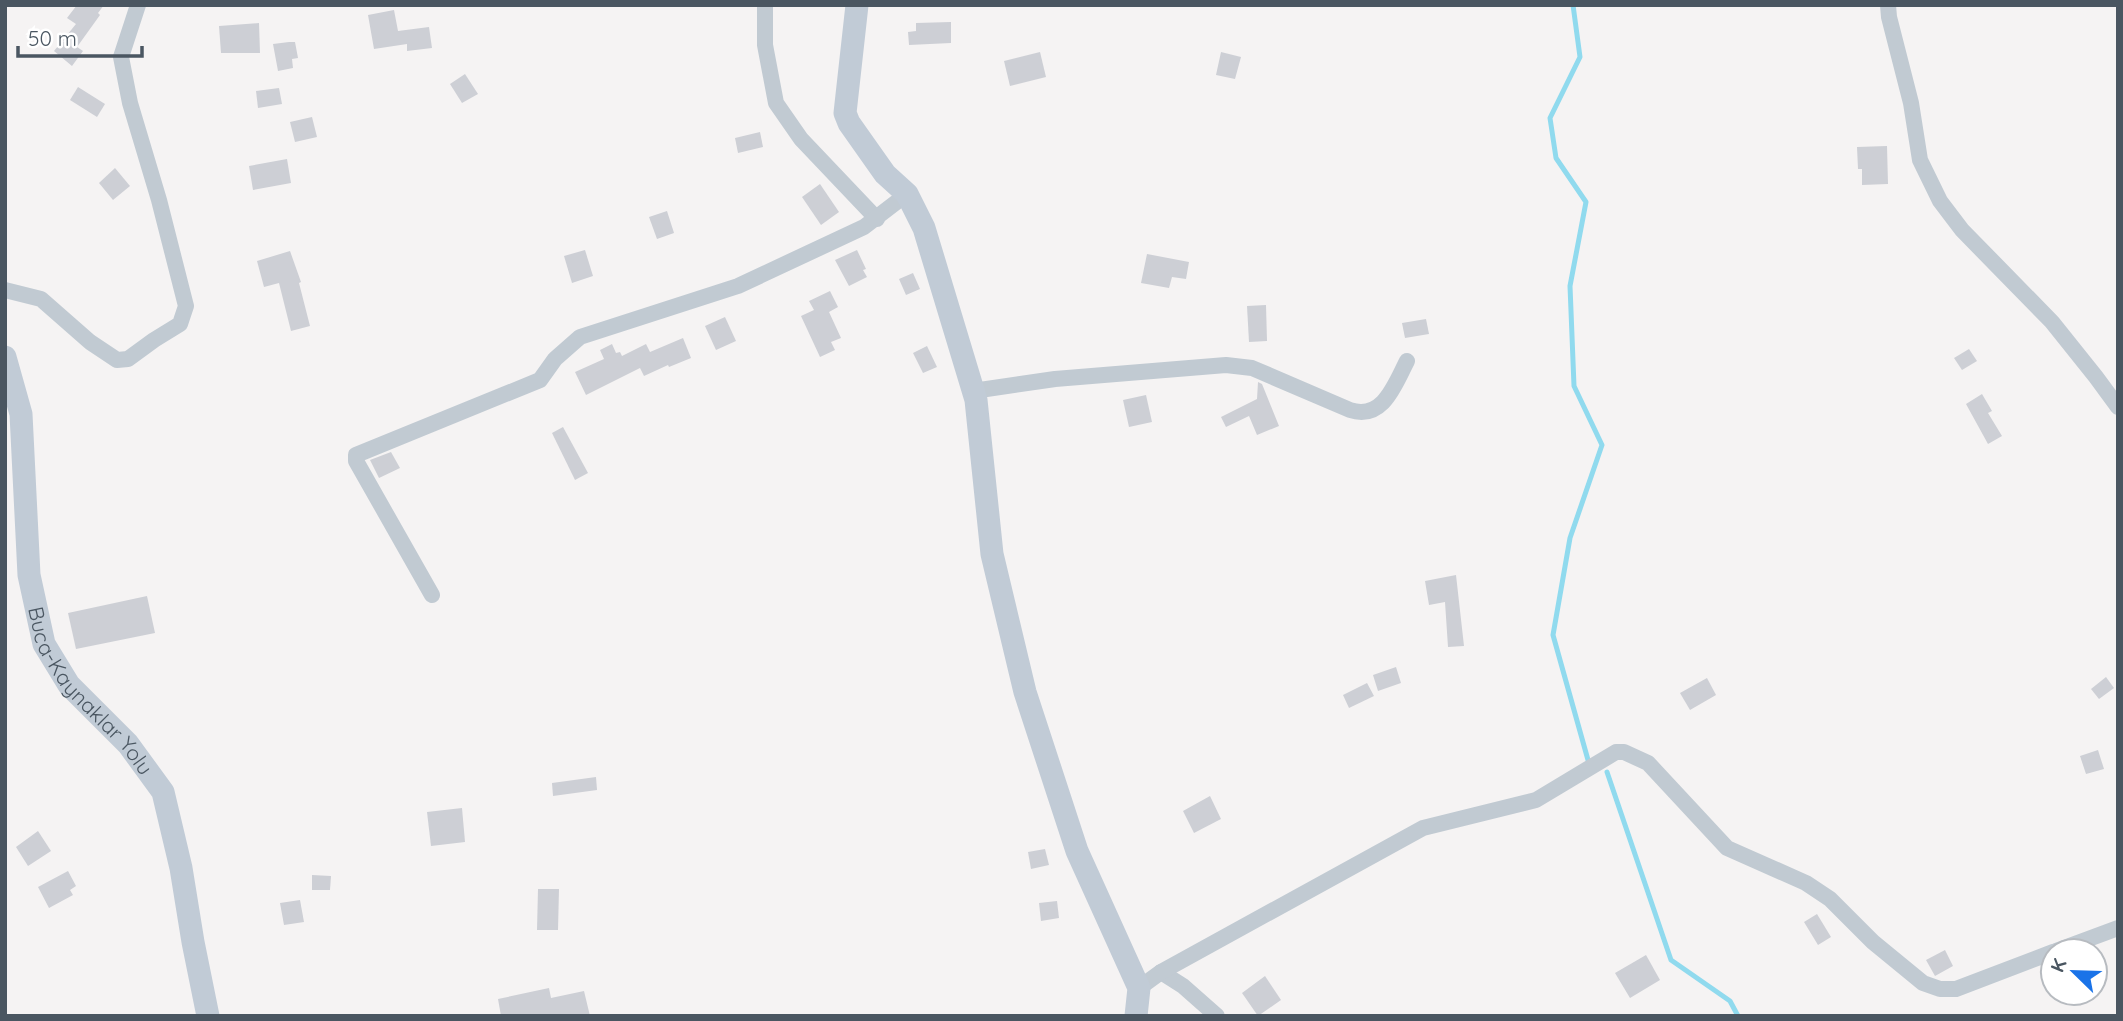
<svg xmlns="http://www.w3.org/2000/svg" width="2123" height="1021" viewBox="0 0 2123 1021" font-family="Quicksand,sans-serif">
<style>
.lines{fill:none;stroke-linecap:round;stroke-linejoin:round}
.stream{stroke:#90daee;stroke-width:5}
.building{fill:#cdcfd5}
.street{stroke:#c1cad2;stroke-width:16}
.secondary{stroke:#c1cbd6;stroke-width:23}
.labels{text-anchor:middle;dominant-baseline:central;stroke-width:7;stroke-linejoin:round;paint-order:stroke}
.street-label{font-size:21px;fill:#4a5661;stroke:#fff}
</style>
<rect width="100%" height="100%" fill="#f5f3f3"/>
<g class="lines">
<g class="stream">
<path d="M1573,5L1580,57L1550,118L1556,158L1586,202L1570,286L1574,386L1602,445L1570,538L1553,635L1588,760"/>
<path d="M1607,772L1671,960L1730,1001L1738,1016"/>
</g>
</g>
<g class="building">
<path d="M77,5H104L98,13L100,15L77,47L83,51L72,66L54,51L76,24L67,18Z"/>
<path d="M394,10L398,31L429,27L432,48L407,51V44L374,49L368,15Z"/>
<path d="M951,22V43L909,45L908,32L916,31V23Z"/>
<path d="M259,23L260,53H221L219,26Z"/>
<path d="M289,42H295L298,58L292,59L293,68L278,71L273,44Z"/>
<path d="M1040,52L1046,77L1010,86L1004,61Z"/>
<path d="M1221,52L1241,57L1235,79L1216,75Z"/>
<path d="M465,74L478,94L462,103L450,84Z"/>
<path d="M78,87L105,104L97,117L70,100Z"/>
<path d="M279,88L282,104L258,108L256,91Z"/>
<path d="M312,117L317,137L295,142L290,122Z"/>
<path d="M760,132L763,147L738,153L735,138Z"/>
<path d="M1887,146L1888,184L1862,185V169H1858L1857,147Z"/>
<path d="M287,159L291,183L253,190L249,166Z"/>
<path d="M115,168L130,186L113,200L99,183Z"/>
<path d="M820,184L839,212L821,225L802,197Z"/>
<path d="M667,211L674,233L657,239L649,217Z"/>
<path d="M585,250L593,276L572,283L564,256Z"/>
<path d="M857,250L866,269L863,270L867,277L849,286L835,260Z"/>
<path d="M290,251L301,282L299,283L310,326L291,331L279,283L264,287L257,261Z"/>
<path d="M1147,254L1189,262L1186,279L1172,277L1169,288L1141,283Z"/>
<path d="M913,273L920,289L906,295L899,279Z"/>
<path d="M830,291L838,307L829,312L841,338L831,342L835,350L820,357L801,316L814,310L809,301Z"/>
<path d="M1266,305L1267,341L1249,342L1247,306Z"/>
<path d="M725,317L736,341L716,350L705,326Z"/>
<path d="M1426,319L1429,334L1405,338L1402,323Z"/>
<path d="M683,338L691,358L669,367L668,365L644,376L640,368L586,395L575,372L604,359L600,350L612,344L616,353L620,352L622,356L646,344L650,352Z"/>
<path d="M927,346L937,367L923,373L913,353Z"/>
<path d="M1969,349L1977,361L1962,370L1954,358Z"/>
<path d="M1258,382L1262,384L1279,426L1257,435L1249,416L1226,427L1221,417L1257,399Z"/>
<path d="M1982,394L1992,411L1988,413L2002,436L1988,444L1966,404Z"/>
<path d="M1146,395L1152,422L1129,427L1123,400Z"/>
<path d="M563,427L588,473L575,480L552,433Z"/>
<path d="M391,452L400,468L379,478L370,460Z"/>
<path d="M1456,575L1464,646L1448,647L1445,602L1429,605L1425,581Z"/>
<path d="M147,596L155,633L76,649L68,613Z"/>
<path d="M1396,667L1401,683L1378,691L1373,675Z"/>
<path d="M2106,677L2114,688L2099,699L2091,689Z"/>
<path d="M1707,678L1716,695L1690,710L1680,693Z"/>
<path d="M1367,683L1374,696L1349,708L1343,695Z"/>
<path d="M2098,750L2104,769L2086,774L2080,756Z"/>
<path d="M596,777L597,790L553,796L552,783Z"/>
<path d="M1210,796L1221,819L1194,833L1183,811Z"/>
<path d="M462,808L465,842L431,846L427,812Z"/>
<path d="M38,831L51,851L28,866L16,847Z"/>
<path d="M1045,849L1049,865L1031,869L1028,852Z"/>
<path d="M68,871L76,886L70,890L73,895L49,908L38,887Z"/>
<path d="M312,875L331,876L330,890H312Z"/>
<path d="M538,889H559L558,930H537Z"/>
<path d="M300,900L304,922L284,925L280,903Z"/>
<path d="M1057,901L1059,918L1041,921L1039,903Z"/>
<path d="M1817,914L1831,937L1818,945L1804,922Z"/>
<path d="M1945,950L1953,966L1935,976L1926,960Z"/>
<path d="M1646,955L1660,980L1630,998L1615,973Z"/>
<path d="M1265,976L1281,1000L1258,1016L1242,993Z"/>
<path d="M549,988L551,998L584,991L590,1016H501L498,999Z"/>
</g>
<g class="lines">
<g class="street">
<path d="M765,5V45L776,103L801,139L877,219"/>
<path d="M1888,5L1889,17L1911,103L1920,160L1940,201L1962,230L2052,322L2096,377L2118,407"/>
<path d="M5,290L41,299L90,342L117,360L128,359L154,340L180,324L186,306L159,200L130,103L121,57L138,5"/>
<path d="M973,391L1055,379L1226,365L1252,368L1350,410C1383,421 1395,384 1407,361"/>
<path d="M432,595L356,461V455L540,380L555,359L580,337L738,286L864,227L907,194"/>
<path d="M2056,951L2118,928"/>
<path d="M1161,972L1183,986L1217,1016"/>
<path d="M1139,988L1161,972L1423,828L1536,800L1616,752H1624L1648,763L1727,848L1806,883L1830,899L1873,942L1923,983L1940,989H1956L2053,952"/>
</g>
<g class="secondary">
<path d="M857,5L845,113L849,123L885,174L907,194L924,228L976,400L992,554L1025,692L1077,851L1139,988L1136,1016"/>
<path id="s1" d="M5,357L21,414L29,575L44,644L69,685L128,744L163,792L181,868L193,942L208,1016"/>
</g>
</g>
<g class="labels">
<g class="street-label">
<text stroke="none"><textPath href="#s1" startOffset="355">Buca-Kaynaklar Yolu</textPath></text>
</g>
</g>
<rect width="2123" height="1021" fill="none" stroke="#4a5661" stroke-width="14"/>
<g transform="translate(2074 972) rotate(293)"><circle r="33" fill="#ffffff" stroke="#b7bbc0" stroke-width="2"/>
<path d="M0-5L12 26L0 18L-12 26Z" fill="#1a73e8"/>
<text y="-10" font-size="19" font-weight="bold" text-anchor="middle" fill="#4a5661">K</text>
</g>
<path d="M18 46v10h124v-10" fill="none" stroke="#4a5661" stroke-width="3.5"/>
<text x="28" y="46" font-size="21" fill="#4a5661" stroke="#ffffff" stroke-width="5" paint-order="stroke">50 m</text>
</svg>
